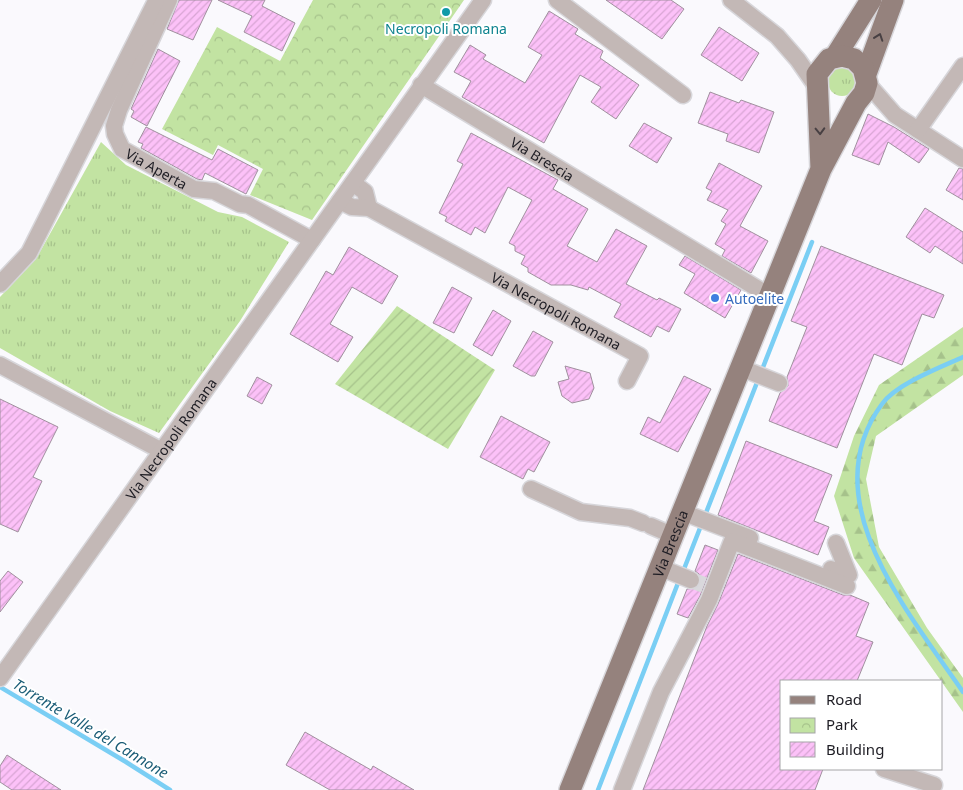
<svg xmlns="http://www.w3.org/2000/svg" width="963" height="790" viewBox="0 0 963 790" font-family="'Noto Sans',sans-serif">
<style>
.grass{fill:url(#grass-tufts)}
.forest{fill:url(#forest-firs)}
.park{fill:url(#park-crowns)}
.garden{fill:url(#garden-furrows)}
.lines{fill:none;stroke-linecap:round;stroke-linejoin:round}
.stream{stroke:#7acef4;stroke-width:4.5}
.building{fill:url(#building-hatch);stroke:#a0909e}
.minor-tunnel{stroke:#d9d8dc;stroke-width:16;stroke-dasharray:16 8;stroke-linecap:butt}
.minor-casing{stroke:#d7d6da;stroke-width:19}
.major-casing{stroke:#d7d6da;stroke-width:24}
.minor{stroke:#c3b8b6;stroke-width:16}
.major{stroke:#95827d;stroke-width:21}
.oneway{stroke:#484043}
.culture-dot{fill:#0f9aa8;stroke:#fff;stroke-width:2}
.shop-dot{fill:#3f7fe0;stroke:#fff;stroke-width:2}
.labels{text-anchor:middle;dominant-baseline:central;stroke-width:4;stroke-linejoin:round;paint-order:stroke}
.culture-label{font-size:14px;fill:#0d838f;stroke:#fff}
.street-label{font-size:14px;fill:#1e1d24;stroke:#fff}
.shop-label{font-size:14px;fill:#366cbe;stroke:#fff;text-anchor:start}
.water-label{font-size:15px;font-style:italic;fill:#1a5c76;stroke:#fff}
</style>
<defs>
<pattern id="grass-tufts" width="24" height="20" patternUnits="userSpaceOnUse" patternTransform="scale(1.25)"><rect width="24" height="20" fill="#c2e3a2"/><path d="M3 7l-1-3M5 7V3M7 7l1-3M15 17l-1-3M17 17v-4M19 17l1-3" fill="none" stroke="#a6c28b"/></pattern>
<pattern id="forest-firs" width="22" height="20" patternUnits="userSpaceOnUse" patternTransform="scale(1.25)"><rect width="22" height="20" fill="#c2e3a2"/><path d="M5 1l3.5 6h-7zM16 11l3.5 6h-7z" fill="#a6c28b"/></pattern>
<pattern id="park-crowns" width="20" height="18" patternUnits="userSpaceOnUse" patternTransform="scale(1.25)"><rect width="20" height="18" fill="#c2e3a2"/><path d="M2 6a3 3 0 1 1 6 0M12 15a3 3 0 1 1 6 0" fill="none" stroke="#a6c28b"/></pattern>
<pattern id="garden-furrows" width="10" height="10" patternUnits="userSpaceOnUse" patternTransform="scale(1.25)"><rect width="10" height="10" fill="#c2e3a2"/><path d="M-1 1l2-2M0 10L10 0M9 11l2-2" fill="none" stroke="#a6c28b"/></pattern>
<pattern id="building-hatch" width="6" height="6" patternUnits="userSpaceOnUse" patternTransform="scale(1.25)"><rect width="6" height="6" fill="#fcc1f8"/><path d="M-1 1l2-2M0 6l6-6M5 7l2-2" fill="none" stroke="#d8a5d4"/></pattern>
</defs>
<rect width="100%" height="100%" fill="#faf9fd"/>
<g class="grass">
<circle cx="842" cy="82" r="14"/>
<path d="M101,142L126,165L218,212L242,217L289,242L240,321L159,433L110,411L0,348V297L36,259Z"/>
</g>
<path class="forest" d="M963,327V375L876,436L866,479L879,547L927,628L963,678V712L854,558L834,496L854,436L879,385Z"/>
<path class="park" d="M313,0H464L312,220L250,195L263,169L218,145L213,155L162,129L217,27L280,61Z"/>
<path class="garden" d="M397,306L495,370L448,449L335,384Z"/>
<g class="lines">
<g class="stream">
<path d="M963,357C941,367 896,384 882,404C811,500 910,614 963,692"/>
<path d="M684,569L812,242"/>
<path d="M0,687L126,762L170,790"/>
<path d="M598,790L678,583"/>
</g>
</g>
<g class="building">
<path d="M179,0H212L193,40L167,29Z"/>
<path d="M218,0H265L262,6L295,23L282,51L244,32L252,16Z"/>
<path d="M606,0H671L684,9L662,39Z"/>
<path d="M549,11L578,29L575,34L603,51L600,58L639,85L616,119L591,102L601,87L580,75L544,143L462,97L471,81L454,72L470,45L486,55L483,59L525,83L542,55L528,47Z"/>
<path d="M719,27L759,53L742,81L701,55Z"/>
<path d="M158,49L180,61L147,126L131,117L134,111L131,109Z"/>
<path d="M710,92L739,103L741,100L774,112L759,153L726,141L728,134L698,123Z"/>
<path d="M868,114L894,127L929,149L919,163L888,142L879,165L852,155Z"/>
<path d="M644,123L672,138L657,163L629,146Z"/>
<path d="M146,127L212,160L218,149L258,170L246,194L205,173L202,180L197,179L141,148L143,144L138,142Z"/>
<path d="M471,133L558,180L553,189L588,209L567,246L597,262L616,229L647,246L626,284L657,300L659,298L681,309L669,332L657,326L651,337L614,317L621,304L589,287L588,290L571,285H551L528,272V268L521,264L525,256L515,251V246L509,243L532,200L508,187L485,233L475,227L471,235L445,221L447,217L439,213L463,164L457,161Z"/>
<path d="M719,163L762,186L740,226L768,241L751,273L722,256L725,250L715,244L726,224L721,221L728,210L707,200L712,191L706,188Z"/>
<path d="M959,168L963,169V200L946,190Z"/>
<path d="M925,208L963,232V264L935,246L930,253L906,237Z"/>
<path d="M821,246L944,295L934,318L922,314L902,365L874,354L837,448L769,421L780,393L788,386L787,377L807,327L791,321Z"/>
<path d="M349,247L398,276L382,304L352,287L330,324L353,337L338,362L290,334L326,271L333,275Z"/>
<path d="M685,256L741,290L725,318L684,293L695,274L679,265Z"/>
<path d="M452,287L472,298L454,333L433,323Z"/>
<path d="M493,310L511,321L492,356L473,345Z"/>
<path d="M533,331L553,342L535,376H531L513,366Z"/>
<path d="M565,366L590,373L594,388L589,399L572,403L562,396L558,382L569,379Z"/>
<path d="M684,376L711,389L678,452L640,434L648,417L660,423Z"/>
<path d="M257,377L272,385L262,404L247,396Z"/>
<path d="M0,399L58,427L33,477L42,481L18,532L0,524Z"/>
<path d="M501,416L550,442L534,472L528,469L523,479L480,457Z"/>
<path d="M746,441L832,475L814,521L829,527L818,555L718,515Z"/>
<path d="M705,545L718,550L700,596L688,618L677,614L687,589L697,588L700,583L699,574L695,571Z"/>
<path d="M738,554L843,595H850L869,603L856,636L873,642L857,681H782V769H823L815,790H643L707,626L718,604Z"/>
<path d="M8,571L23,582L0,612V581Z"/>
<path d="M305,732L371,770L373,766L414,790H330L286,765Z"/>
<path d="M7,755L61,790H12L0,782V766Z"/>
</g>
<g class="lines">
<path class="minor-tunnel" d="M691,580L704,585"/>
<g class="minor-casing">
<g id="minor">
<path id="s1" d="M169,0L119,110L114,126L115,134L122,149L194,189L214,191L240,204L248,205L312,240"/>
<path d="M557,0L683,95"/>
<path d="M731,0L777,36L798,60L816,86"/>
<path d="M867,83L895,115L963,159"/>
<path id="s2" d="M421,85L768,295"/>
<path d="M918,130L963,66"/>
<path d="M353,183L365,192L369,208"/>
<path id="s3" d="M340,201L352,207L369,208L640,356L627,381"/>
<path d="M0,284L29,253L156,1"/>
<path d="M0,365L162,451"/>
<path d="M741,368L779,383"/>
<path d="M531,489L581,512L630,518L643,523"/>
<path d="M682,512L750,538"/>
<path d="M651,526L672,535"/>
<path d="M659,567L691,580"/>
<path d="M831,569L849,575L836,543"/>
<path id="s4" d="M0,678L483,0"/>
<path d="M884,769L934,785"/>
<path d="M622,790L661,692L709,600L732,541L847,586"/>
</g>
</g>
<g class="major-casing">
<g id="major">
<path d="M835,57L871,0"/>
<path d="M866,74L893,0"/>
<path id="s5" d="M570,790L821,169L856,103L864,93L867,83L863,68L854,59L842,56L829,59L817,74L821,169"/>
</g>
</g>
<use href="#minor" class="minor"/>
<use href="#major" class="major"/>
</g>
<defs><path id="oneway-chevron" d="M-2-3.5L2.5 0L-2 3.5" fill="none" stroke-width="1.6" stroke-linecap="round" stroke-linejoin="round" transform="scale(1.25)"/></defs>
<g class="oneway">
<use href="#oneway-chevron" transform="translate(879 37) rotate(-71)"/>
<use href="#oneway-chevron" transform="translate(820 131) rotate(88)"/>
</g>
<circle class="culture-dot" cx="446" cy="12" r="5"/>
<circle class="shop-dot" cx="715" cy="298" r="5"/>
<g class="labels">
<g class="culture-label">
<text x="446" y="28">Necropoli Romana</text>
</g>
<g class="street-label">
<text stroke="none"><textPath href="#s2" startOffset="142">Via Brescia</textPath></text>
<text stroke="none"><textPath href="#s1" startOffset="202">Via Aperta</textPath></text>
<text stroke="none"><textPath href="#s3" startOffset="244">Via Necropoli Romana</textPath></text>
<text stroke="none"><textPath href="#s4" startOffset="294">Via Necropoli Romana</textPath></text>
<text stroke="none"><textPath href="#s5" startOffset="266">Via Brescia</textPath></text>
</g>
<g class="shop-label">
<text x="725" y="298">Autoelite</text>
</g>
<g class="water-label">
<text transform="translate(91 728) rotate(31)">Torrente Valle del Cannone</text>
</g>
</g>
<rect x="780" y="680" width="162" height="90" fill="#ffffff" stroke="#a5a5a7"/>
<rect x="790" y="696" width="25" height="8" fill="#95827d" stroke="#a5a5a7"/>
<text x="826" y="705" font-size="15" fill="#1e1d24">Road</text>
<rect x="790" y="718" width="25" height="15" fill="url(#park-crowns)" stroke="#a5a5a7"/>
<text x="826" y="730" font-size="15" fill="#1e1d24">Park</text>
<rect x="790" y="742" width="25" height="15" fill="url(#building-hatch)" stroke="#a5a5a7"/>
<text x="826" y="755" font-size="15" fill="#1e1d24">Building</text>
</svg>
